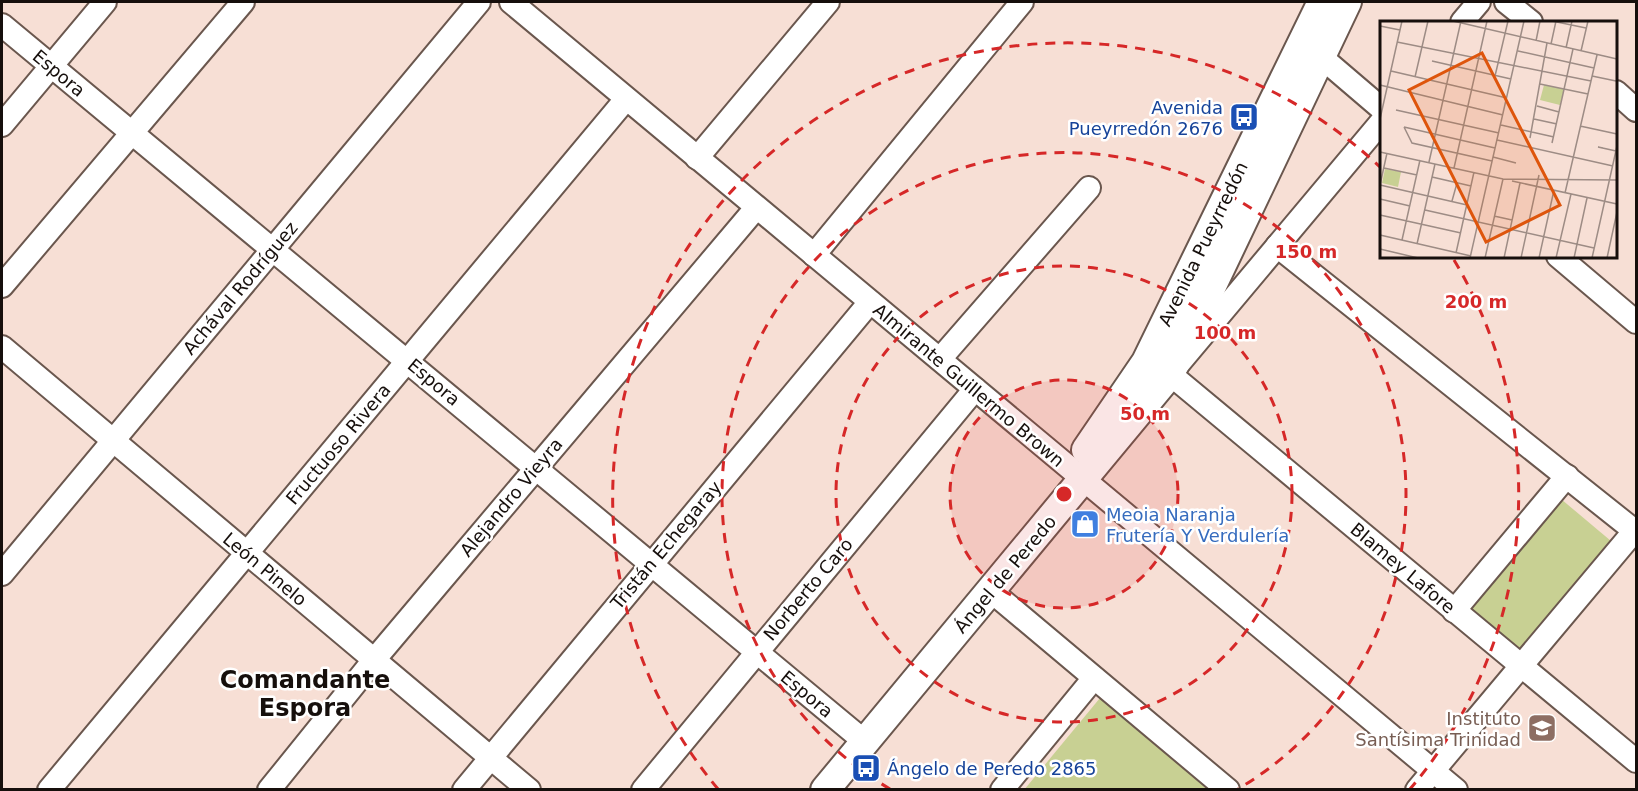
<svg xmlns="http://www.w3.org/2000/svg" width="1638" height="791" viewBox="0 0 1638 791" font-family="'DejaVu Sans',sans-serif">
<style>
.green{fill:#c8d093}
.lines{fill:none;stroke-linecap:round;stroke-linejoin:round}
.minor-casing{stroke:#6a574e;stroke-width:26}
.major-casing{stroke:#6a574e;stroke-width:32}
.minor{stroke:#fff;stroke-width:22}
.major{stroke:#fff;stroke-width:28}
.ring{fill:none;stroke:#d62828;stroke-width:3;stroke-dasharray:10 8}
.labels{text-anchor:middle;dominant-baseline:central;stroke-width:5;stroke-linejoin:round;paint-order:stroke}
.street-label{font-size:18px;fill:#160f0c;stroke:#fff}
.transit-label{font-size:18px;fill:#164399;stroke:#fff;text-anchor:end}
.shop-label{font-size:18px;fill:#366cbe;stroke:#fff;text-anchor:start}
.education-label{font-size:18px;fill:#785e54;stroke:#fff;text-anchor:end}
.district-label{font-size:24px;font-weight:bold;fill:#160f0c;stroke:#fff}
.inset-road{fill:none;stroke:#9d8c85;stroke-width:1.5}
.view{fill:#de550c;fill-opacity:0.15;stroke:#de550c;stroke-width:3}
.inset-edge{fill:none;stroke:#160f0c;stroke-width:3}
.centre{fill:#d62828;stroke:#fff;stroke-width:3}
.ring-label{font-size:18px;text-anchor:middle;font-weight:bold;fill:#d62828;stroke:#fff;stroke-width:5;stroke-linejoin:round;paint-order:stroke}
</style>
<rect width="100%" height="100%" fill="#f7dfd5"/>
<g class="green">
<path d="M1561,499L1611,541L1519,650L1469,609Z"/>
<path d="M1100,698L1210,789L1024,790Z"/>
</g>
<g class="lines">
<g class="minor-casing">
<g id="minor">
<path d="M511,2L1456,790"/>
<path d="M1506,2L1531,22"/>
<path d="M1462,22L1479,2"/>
<path d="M2,25L864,741"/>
<path d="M1308,50L1320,56L1382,109"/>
<path d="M1616,92L1636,110"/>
<path d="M1382,121L1170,374L1636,761"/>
<path d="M2,125L105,2"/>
<path d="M697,158L828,2"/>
<path d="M1277,246L1636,532"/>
<path d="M814,255L1022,2"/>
<path d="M1558,256L1636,322"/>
<path d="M2,286L243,2"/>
<path d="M2,347L529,790"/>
<path d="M940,359L1089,188"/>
<path d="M2,574L479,2"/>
<path d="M991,591L1228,790"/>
<path d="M1454,611L1567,476"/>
<path d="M49,790L626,99"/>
<path d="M269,790L374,660L756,208"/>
<path d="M464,790L870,302"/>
<path d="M643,790L975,389"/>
<path d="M1002,790L1094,678"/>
<path d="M1417,790L1636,529"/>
</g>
</g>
<g class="major-casing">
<g id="major">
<path d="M1086,450L1146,362L1322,2"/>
<path d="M825,790L1170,374L1347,2"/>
</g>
</g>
<use href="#minor" class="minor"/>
<use href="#major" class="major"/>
</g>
<circle cx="1064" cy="494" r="114" fill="#d62828" fill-opacity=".12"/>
<g class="ring">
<circle cx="1064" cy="494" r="114"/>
<circle cx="1064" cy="494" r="228"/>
<path d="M890 789A342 342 0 1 1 1238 789"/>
<path d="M718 789A455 455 0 0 1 1380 167M1454 260A455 455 0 0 1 1410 789"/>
</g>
<defs>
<g id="bus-square" transform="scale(1.5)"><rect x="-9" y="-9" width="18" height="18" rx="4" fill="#1a4fb4" stroke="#fff"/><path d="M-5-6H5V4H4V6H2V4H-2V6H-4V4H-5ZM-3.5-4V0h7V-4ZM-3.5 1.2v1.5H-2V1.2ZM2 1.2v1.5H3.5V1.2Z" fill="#fff"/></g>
<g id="shop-square" transform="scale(1.5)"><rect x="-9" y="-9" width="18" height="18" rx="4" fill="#3f7fe0" stroke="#fff"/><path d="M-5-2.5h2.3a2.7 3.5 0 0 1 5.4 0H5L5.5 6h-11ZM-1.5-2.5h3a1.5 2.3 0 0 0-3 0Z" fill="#fff"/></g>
<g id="school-square" transform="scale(1.5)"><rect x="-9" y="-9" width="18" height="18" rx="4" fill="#8d6e63" stroke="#fff"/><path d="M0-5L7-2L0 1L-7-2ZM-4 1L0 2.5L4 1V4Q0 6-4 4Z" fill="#fff"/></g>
</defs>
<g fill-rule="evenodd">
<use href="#bus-square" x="1244" y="117"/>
<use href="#shop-square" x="1085" y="524"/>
<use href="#school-square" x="1542" y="728"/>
<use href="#bus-square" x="866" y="768"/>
</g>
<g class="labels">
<g class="street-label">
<text transform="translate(59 73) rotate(40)">Espora</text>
<text transform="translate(1203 244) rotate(-64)">Avenida Pueyrredón</text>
<text transform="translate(240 288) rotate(-50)">Achával Rodríguez</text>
<text transform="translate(434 382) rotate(40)">Espora</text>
<text transform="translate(969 385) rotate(40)">Almirante Guillermo Brown</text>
<text transform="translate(338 444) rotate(-50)">Fructuoso Rivera</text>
<text transform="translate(511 497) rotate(-50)">Alejandro Vieyra</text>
<text transform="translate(666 545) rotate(-50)">Tristán Echegaray</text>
<text transform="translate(1403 568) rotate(40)">Blamey Lafore</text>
<text transform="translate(265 569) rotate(40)">León Pinelo</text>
<text transform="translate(1005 574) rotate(-50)">Ángel de Peredo</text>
<text transform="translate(808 589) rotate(-50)">Norberto Caro</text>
<text transform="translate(807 694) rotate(40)">Espora</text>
</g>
<g class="transit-label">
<text x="1223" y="107">Avenida<tspan x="1223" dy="21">Pueyrredón 2676</tspan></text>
<text x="887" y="768" text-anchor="start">Ángelo de Peredo 2865</text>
</g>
<g class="shop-label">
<text x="1106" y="514">Meoia Naranja<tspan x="1106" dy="21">Frutería Y Verdulería</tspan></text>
</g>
<g class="education-label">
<text x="1521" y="718">Instituto<tspan x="1521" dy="21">Santísima Trinidad</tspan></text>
</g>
<g class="district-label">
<text x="305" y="680">Comandante<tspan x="305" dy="28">Espora</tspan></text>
</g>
</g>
<g transform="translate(1380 21)">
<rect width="237" height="237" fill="#f7dfd5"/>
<path d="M164,64L184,68L180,84L160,79ZM5,148L21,151L18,166L2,162Z" fill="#c8d093"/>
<path class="inset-road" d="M73,0L237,38M172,0L206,7M0,5L20,9M156,20L160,0M17,21L211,60M171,23L176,0M186,27L192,0M138,30L214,47M201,30L208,0M52,40L131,58M11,50L127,77M115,55L128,0M212,55L236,60M35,56L48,0M160,63L208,73M0,64L123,94M157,85L179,91M16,89L119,112M0,98L22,0M154,98L177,103M121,104L174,116M200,105L237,113M24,106L32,122L112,140M24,106L115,127M150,117L167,22M117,119L233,145M172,122L193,28M223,127L218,126L236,130M0,131L123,158L237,159M113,136L136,142M49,141L81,0M4,147L37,154M74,147L107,0M52,156L91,165M132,160L237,183M0,164L87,184M0,164L7,132M185,172L217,34M0,178L30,185M72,180L77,162M45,189L214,227M0,194L81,212M114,195L132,199M0,214L91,235M22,219L40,139M37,223L55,143M0,228L38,237M76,232L94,151M90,237L144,0M105,237L123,158M124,237L140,162M141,237L159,154M159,237L174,169M176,237L191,173M194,237L207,177M212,237L237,125M227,237L237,191"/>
<path class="view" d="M102,32L180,184L106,221L29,69Z"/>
<rect width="237" height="237" class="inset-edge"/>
</g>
<circle cx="1064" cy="494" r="9" class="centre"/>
<g class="ring-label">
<text x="1306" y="258">150 m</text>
<text x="1476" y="308">200 m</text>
<text x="1225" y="339">100 m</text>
<text x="1145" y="420">50 m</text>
</g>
<rect width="1638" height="791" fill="none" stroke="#160f0c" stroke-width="6"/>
</svg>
